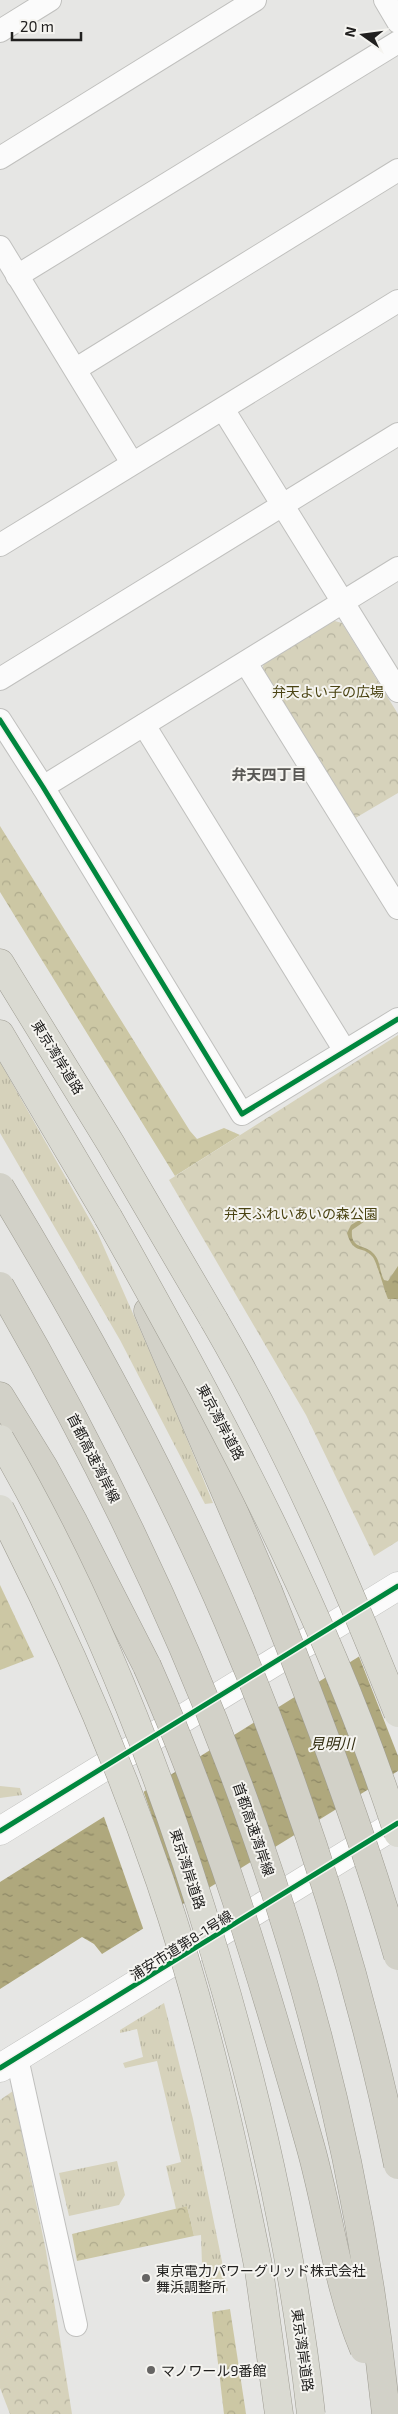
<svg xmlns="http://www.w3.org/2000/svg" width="398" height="2414" viewBox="0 0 398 2414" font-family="'Exo 2','Noto Sans JP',sans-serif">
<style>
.grass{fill:url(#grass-tufts)}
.forest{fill:url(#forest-crowns)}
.park{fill:url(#park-crowns)}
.water{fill:url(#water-ripples)}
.pier{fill:#e6e6e4}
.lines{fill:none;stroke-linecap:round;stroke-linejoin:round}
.minor-casing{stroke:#c0c0be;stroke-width:24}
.tertiary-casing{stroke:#c0c0be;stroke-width:29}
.trunk-casing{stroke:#9e9c92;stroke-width:29}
.motorway-casing{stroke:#9e9c92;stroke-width:29}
.minor{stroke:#fbfbfb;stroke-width:22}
.tertiary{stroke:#fbfbfb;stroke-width:28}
.trunk{stroke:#dadad2;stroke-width:28}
.motorway{stroke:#d2d1c8;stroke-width:28}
.trunk-bridge-casing{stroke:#9e9c92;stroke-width:29;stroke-linecap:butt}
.motorway-bridge-casing{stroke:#9e9c92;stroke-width:29;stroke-linecap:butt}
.trunk-bridge{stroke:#dadad2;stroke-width:28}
.motorway-bridge{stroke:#d2d1c8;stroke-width:28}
.cycleway-casing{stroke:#f5f4f0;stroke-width:8}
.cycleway{stroke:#00873e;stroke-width:5}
.poi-dot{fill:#666564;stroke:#f5f4f0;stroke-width:2}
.labels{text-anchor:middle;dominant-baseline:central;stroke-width:4;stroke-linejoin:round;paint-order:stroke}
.park-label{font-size:14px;fill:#4a4312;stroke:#f5f4f0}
.street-label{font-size:14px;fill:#21201f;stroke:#f5f4f0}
.poi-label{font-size:14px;fill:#21201f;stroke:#f5f4f0;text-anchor:start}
.neighbourhood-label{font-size:15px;font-weight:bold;fill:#585754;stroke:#f5f4f0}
.water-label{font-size:15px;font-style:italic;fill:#332e12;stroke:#f5f4f0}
</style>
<defs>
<pattern id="grass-tufts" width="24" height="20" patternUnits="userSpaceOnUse" patternTransform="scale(1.25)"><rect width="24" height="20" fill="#d6d2bb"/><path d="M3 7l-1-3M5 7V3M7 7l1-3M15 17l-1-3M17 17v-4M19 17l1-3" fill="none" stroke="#b7b4a0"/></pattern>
<pattern id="forest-crowns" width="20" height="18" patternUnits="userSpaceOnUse" patternTransform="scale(1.25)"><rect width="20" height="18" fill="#ccc7a4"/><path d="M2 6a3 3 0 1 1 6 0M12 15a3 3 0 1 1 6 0" fill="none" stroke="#afab8d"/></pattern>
<pattern id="park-crowns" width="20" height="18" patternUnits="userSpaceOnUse" patternTransform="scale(1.25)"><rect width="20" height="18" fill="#d6d2bb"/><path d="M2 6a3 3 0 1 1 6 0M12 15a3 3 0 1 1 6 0" fill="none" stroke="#b7b4a0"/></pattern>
<pattern id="water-ripples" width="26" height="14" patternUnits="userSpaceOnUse" patternTransform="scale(1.25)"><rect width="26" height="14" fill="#afa87d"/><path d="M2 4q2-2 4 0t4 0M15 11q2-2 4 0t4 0" fill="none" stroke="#8e8866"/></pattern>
</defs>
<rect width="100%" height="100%" fill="#e6e6e4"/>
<g class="grass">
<path d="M0,1062L98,1234L174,1407L213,1503L205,1504L120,1340L0,1133Z"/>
<path d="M0,1786L20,1788L22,1795L0,1798Z"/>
<path d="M164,2003L193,2119L228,2291L203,2295L201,2235L194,2236L187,2206L176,2209L166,2166L181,2162L157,2061L125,2068L123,2063L143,2057L137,2029L120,2033V2030Z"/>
<path d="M117,2161L125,2195L119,2205L69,2216L59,2173Z"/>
</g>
<g class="forest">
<path d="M0,826L190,1131L197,1139L224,1128L240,1135L175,1176L0,892Z"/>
<path d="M0,1585L34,1657L0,1670Z"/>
<path d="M187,2206L194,2236L77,2261L72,2234Z"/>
<path d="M230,2309L245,2407L246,2414H224L212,2312Z"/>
</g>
<g class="park">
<path d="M331,620L342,623L398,714V793L352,820L262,672L264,662Z"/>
<path d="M398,1035V1541L374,1556L306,1415L169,1180Z"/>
<path d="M13,2091L46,2251L72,2414H10L0,2388V2100Z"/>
</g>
<g class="water">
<path d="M369,1214L371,1217L352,1230C350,1250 366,1244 374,1254C381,1262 379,1271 384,1280L388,1281L398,1266V1299H388C384,1290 377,1261 372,1256C362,1245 353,1255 347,1233L351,1225Z"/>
<path d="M398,1632V1771L102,1954L94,1944L82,1937L0,1989V1882Z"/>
</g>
<g class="pier">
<path d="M397,1630L398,1631V1756L358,1654Z"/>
<path d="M143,1790L183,1907L144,1931L103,1814Z"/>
</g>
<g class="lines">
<g class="minor-casing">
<g id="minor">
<path d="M385,0L398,22"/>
<path d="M0,31L50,0"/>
<path d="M0,158L255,0"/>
<path d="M0,247L132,463"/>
<path d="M17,276L398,42"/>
<path d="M76,369L398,170"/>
<path d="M223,409L398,691"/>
<path d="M0,545L398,301"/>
<path d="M246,663L398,908"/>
<path d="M0,679L398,434"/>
<path d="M0,720L43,787L242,1114L398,1019"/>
<path d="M144,725L345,1051"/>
<path d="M43,787L398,568"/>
<path d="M17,2058L76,2325"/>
</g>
</g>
<g class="tertiary-casing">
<g id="tertiary">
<path d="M0,1831L398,1586"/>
<path d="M0,2068L398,1823"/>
</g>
</g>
<g class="trunk-casing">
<g id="trunk">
<path d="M0,963L111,1144L214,1320"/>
<path d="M0,1034L108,1217"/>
<path d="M259,2270L279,2414"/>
</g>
</g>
<g class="motorway-casing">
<g id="motorway">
<path d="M148,1311L268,1591"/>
<path d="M0,1396L43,1466L74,1523L147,1666"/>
</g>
</g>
<use href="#minor" class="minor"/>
<use href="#tertiary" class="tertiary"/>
<use href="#trunk" class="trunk"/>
<use href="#motorway" class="motorway"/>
<g class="trunk-bridge-casing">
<g id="trunk-bridge">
<path d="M108,1217C220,1415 328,1616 398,1833"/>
<path d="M214,1320C287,1446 345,1578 398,1713"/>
<path d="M0,1439C94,1600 162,1775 215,1954C260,2104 294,2258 311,2414"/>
<path d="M0,1509C62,1629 116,1753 160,1881C203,2007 233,2139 259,2270"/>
</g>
</g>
<g class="motorway-bridge-casing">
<g id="motorway-bridge">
<path d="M0,1187C84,1326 164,1471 228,1621C303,1797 360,1978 398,2165"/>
<path d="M0,1286C204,1637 345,2007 386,2414"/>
<path d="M268,1591C316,1711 362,1832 398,1956"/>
<path d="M147,1666C216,1821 264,1982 310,2145C329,2212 337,2285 364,2349"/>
</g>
</g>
<use href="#trunk-bridge" class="trunk-bridge"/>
<use href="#motorway-bridge" class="motorway-bridge"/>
<g class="cycleway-casing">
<g id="cycleway">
<path d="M0,720L43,787L242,1114L398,1019"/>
<path d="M0,1831L398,1586"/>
<path d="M0,2068L398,1823"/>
</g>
</g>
<use href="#cycleway" class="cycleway"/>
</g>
<g class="poi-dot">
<circle cx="146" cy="2278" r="5"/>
<circle cx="151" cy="2370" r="5"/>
</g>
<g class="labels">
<g class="park-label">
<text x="328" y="691">弁天よい子の広場</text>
<text x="301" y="1213">弁天ふれいあいの森公園</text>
</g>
<g class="street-label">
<text transform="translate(58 1057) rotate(58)">東京湾岸道路</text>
<text transform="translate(221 1422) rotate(62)">東京湾岸道路</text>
<text transform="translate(94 1458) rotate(63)">首都高速湾岸線</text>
<text transform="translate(254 1829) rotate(71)">首都高速湾岸線</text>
<text transform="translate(188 1869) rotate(72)">東京湾岸道路</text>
<text transform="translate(181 1945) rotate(-32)">浦安市道第8-1号線</text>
<text transform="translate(303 2350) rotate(82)">東京湾岸道路</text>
</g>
<g class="poi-label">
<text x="156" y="2270">東京電力パワーグリッド株式会社<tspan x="156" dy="16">舞浜調整所</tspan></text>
<text x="161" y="2370">マノワール9番館</text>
</g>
<g class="neighbourhood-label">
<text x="269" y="774">弁天四丁目</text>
</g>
<g class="water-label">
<text x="332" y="1743">見明川</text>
</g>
</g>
<g transform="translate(363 35) rotate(284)" stroke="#f5f4f0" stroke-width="4" paint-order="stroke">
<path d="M0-4L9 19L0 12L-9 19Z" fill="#21201f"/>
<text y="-8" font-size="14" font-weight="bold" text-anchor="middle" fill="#21201f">N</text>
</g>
<path d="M12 32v8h69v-8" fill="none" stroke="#21201f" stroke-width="2.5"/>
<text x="20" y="32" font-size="15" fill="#21201f" stroke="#f5f4f0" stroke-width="4" paint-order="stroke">20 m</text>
</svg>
